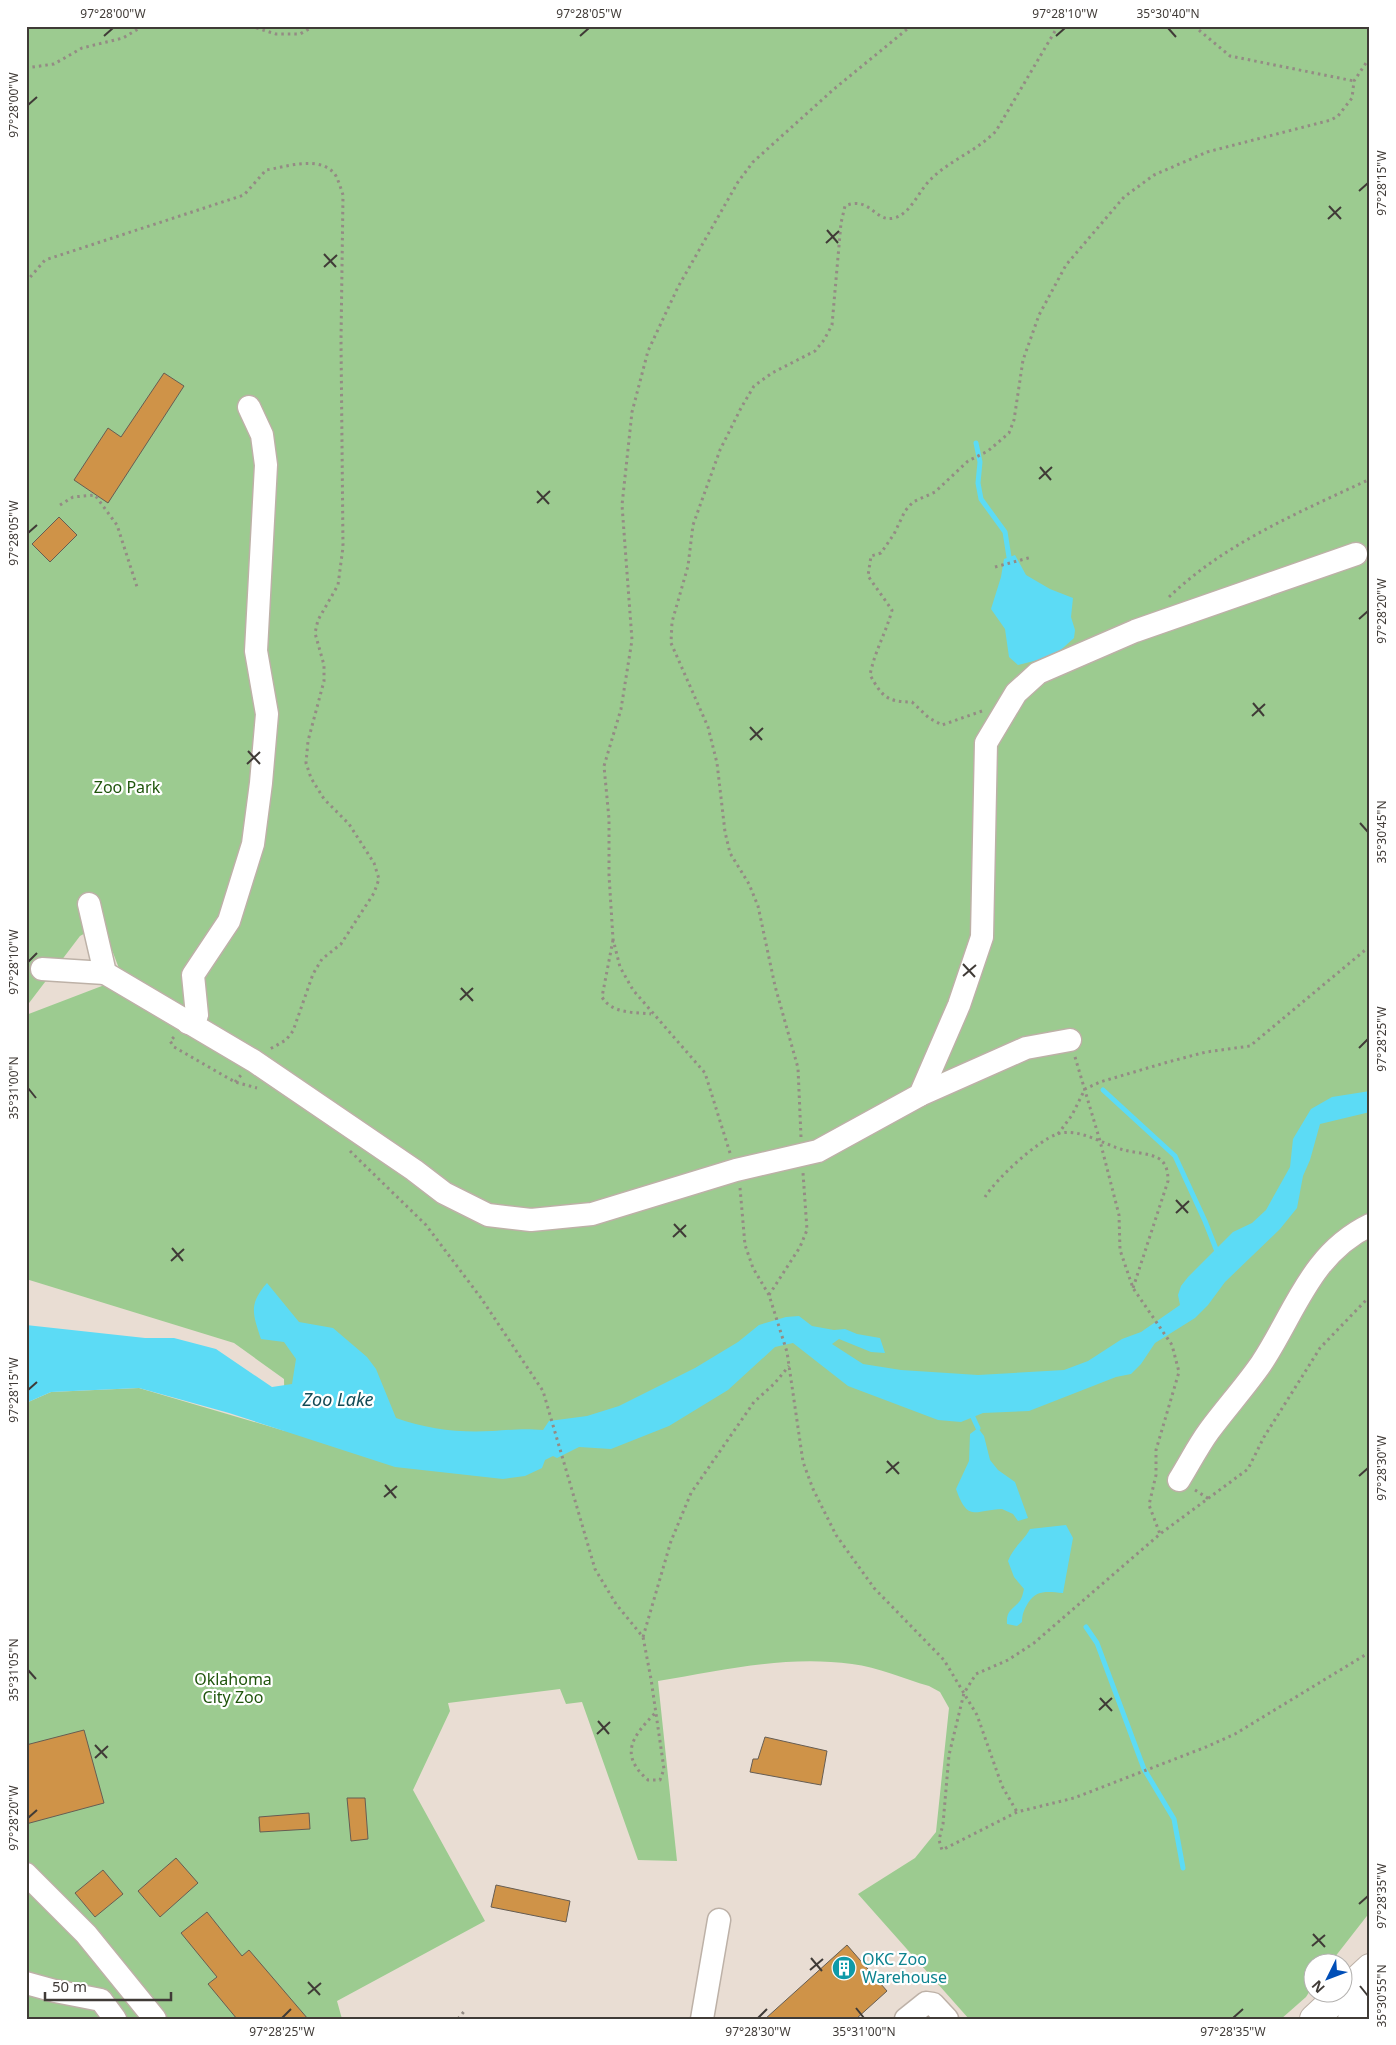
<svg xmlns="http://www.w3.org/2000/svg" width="1396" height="2045" viewBox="0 0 1396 2045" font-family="'Noto Sans',sans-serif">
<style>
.green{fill:#9ccb90}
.water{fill:#5cdbf5}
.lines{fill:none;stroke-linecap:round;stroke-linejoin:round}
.stream{stroke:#5cdbf5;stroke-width:5}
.building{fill:#cf9348;stroke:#665d53}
.minor-casing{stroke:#bdb1a7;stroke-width:25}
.major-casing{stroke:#bdb1a7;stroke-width:30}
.path{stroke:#948b84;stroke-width:3;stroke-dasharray:2.5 4;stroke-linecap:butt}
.minor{stroke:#fff;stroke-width:22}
.major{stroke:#fff;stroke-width:28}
.ticks{fill:none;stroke:#403b37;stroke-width:2}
.labels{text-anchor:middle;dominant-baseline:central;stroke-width:4.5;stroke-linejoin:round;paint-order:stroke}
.park-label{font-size:16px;fill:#1f550c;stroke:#fff}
.culture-label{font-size:16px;fill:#0d838f;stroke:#fff;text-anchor:start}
.water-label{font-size:18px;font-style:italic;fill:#134b56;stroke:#fff}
.neatline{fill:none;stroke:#403b37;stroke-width:2}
.ticks-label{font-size:12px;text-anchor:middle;fill:#403b37}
</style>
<rect width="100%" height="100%" fill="#e9ddd3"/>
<path class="green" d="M26,26H1370V1912L1331,1962H1314L1313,1986L1306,1997L1281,2019H969L858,1894L915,1858L936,1832L949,1708L940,1692L929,1686C904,1679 878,1667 852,1664C786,1655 723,1670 658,1681L677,1861L638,1860L582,1702L566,1704L560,1689L448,1703L450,1711L413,1790L485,1921L337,2001L342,2019H26V1403L51,1392L139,1388L285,1431L284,1379L234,1343L26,1279V1015L128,976L120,971L102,924L80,936L26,1007Z"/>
<g class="water">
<path d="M1015,555L1026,575L1050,589L1073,598L1071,617L1075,630L1074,638L1054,656L1018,665L1009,657L1005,629L991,609L1001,577L1004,559Z"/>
<path d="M1370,1091V1112L1320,1124L1310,1160L1303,1176L1297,1208L1280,1229L1225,1282L1208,1305L1195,1318L1155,1343L1141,1364L1131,1374L1116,1377L1029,1411L983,1413L961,1422L938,1420L848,1386L793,1343L775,1347L728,1390L669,1426L611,1449L579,1447L557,1458L553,1456L545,1460L542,1468L525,1476L503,1479L395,1467L229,1413L139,1388L51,1392L26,1403V1325L145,1338H174L216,1349L272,1387L292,1384L296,1359L284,1342L261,1339C253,1314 248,1305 267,1283L299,1322L333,1328L367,1357L376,1369L396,1418C427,1429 459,1433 492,1431C511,1430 523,1428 543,1430L549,1421L587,1416L619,1406L695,1368L738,1342L759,1325L786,1317L799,1316L812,1326L834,1330L845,1329L857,1334L880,1338L885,1353L871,1352L839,1339L832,1344L863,1364L901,1370L978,1375L1064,1370L1088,1361L1122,1339L1141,1332L1180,1305L1178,1295L1181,1286L1188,1277L1233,1232L1252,1223L1266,1210L1290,1167L1293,1139L1311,1109L1332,1097Z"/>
<path d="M978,1428L984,1436L990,1460L998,1470L1015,1482L1028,1518L1018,1521L1013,1514L1002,1509C975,1510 968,1523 956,1489L969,1461L970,1434Z"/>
<path d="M1066,1525L1073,1538L1063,1593C1048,1592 1037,1589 1028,1603C1024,1610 1022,1614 1022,1622L1017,1626L1007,1624C1006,1611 1012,1610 1019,1602C1022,1599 1023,1593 1024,1589L1014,1577L1008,1561C1014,1546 1022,1543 1030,1529Z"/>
</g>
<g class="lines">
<g class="stream">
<path d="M976,443L980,462L978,483L981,499L1005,532L1009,557"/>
<path d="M1103,1090L1175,1156L1205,1221L1218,1254"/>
<path d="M971,1413L978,1428"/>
<path d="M1086,1627L1097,1643L1144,1769L1174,1819L1183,1868"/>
</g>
</g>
<g class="building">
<path d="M164,373L184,386L108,503L74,480L108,428L121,437Z"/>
<path d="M59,517L77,535L50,562L32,544Z"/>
<path d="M84,1730L104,1803L26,1824V1745Z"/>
<path d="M765,1737L827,1751L821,1785L750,1772L753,1759H758Z"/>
<path d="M347,1798H365L368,1839L351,1841Z"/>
<path d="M309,1813L310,1829L260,1832L259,1817Z"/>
<path d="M176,1858L198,1883L160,1917L138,1891Z"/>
<path d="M103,1870L123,1894L95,1917L75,1893Z"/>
<path d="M496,1885L570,1901L566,1922L491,1907Z"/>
<path d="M207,1912L242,1956L249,1950L308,2019H237L208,1984L217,1977L181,1933Z"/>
<path d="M847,1945L887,1991L856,2019H765Z"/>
</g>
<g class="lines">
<g class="minor-casing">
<g id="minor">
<path d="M89,904L105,973L254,1061L414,1170L444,1193L488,1215L531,1220L592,1214L736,1170L818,1151L920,1095L959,1005L982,937L986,743L1016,693L1038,673L1135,631L1356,554"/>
<path d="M42,969L105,973"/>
<path d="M188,1023L197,1015L193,975L229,921L253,844L261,783L267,714L256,651L266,465L262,435L249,407"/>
<path d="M920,1095L1026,1048L1070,1040"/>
<path d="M1179,1480C1189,1464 1198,1446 1209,1431C1226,1408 1245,1387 1261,1364C1295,1313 1310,1254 1370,1225"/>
<path d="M26,1874L86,1934L155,2019"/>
<path d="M26,1983L55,1991L101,2000L115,2019"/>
<path d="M702,2019L719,1920"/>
<path d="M906,2019L926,2003L933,2004L947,2019"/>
</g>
</g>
<g class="major-casing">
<g id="major">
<path d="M1344,1992L1370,1968"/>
<path d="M1314,2019L1343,1992"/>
<path d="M1352,2019L1370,2003"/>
</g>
</g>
<g class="path">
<path d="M250,26L276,34H300L314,26"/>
<path d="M1194,26L1230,56L1354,81"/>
<path d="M26,68L54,64L82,48L123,38L143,26"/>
<path d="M26,282L45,260L244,195L266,170C286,167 322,154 336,176C339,182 341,189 343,195L341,340L343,547L338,585L318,620L315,633L324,665V681L308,741L306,763L311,778L324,799L349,824L374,863L379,879L374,893L341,944L322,959L313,974L293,1031L286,1040L270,1049"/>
<path d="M60,505L73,497L95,495L117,525L138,590"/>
<path d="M995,567L1032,557"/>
<path d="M1169,597C1225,543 1300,512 1370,479"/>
<path d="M982,711L942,725L929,718L912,702C886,702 882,696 870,675C875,650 886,633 892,610L868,576L871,556L881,553L894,534L905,511L913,502L935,492L968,461L988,451L1009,433L1014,420L1023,360L1039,315L1066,265L1124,197L1154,175L1207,152L1331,120L1338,116L1352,98L1354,81L1370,57"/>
<path d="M613,940L602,997C612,1014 634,1012 651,1014"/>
<path d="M174,1037L170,1041L174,1047L235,1082L257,1088"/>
<path d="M1075,1057L1100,1141L1119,1215L1120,1250L1133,1288L1172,1345L1179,1372L1156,1450V1475L1149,1505L1160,1534"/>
<path d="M235,1082L241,1075"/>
<path d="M1058,1134L1072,1115L1085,1089L1100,1082L1168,1062L1206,1052L1250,1046L1370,946"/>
<path d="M801,1137L798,1068L775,986L758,906L749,884L730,853L725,832L717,763L708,727L671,643L672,622L688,566L693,525L720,450L741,408L754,386L772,373L815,351L824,340L832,325L841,223L845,206C870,195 875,223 894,218C911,214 919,190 931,179C950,160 977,151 996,131L1058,26"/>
<path d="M350,1151L426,1225L481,1298L543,1391L595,1569L616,1604L643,1637L651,1679L664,1769L660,1780H648C618,1754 633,1736 656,1712"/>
<path d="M730,1153L705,1073L633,990L620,967L613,939L609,875V819L604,766L621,709L632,640L622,505L632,412L648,351L678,287L738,182L753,162L834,89L911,26"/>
<path d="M740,1188L745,1245L753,1268L769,1295L787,1352L803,1462L813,1489L836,1535L874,1588L944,1660L977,1715L1002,1786L1017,1812"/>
<path d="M985,1197C997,1178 1036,1142 1057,1134C1079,1127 1104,1145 1124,1150C1135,1153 1149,1153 1158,1158C1167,1163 1168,1173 1168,1181L1133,1288"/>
<path d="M769,1295L800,1247L807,1230L803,1173"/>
<path d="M1370,1296L1320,1348L1264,1437L1248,1469L1160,1534L1034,1643L1008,1660L976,1674L964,1693L949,1755L943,1824L939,1840L942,1850L1017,1812L1074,1798L1206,1747L1235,1734L1370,1652"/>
<path d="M1195,1490L1209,1499"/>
<path d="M643,1637L671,1541L691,1493L754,1402L774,1384L789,1366"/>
<path d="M458,2019L466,2009"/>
</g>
<use href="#minor" class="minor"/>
<use href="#major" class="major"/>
</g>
<path class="ticks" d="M1168,28L1176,37M104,36L113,28M580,36L589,28M1056,36L1065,28M28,105L37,97M1359,191L1368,183M1329,206L1341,219M1328,219L1341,207M827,230L838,243M826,243L839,231M324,254L336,267M324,267L337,255M1040,467L1051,480M1039,479L1052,467M537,491L549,504M537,503L550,491M28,533L37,525M1359,619L1368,611M1253,703L1264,716M1252,716L1265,704M750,727L762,740M750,740L763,728M248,751L260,764M247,764L260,752M1360,823L1368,832M28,962L37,953M963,964L975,977M963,976L976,965M461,988L473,1001M460,1000L473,988M1359,1048L1368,1039M28,1088L36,1098M1176,1200L1188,1213M1176,1213L1189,1201M674,1224L686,1237M673,1237L686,1225M172,1248L183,1261M171,1261L184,1249M28,1390L37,1382M887,1461L899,1474M886,1473L899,1462M1359,1476L1368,1468M385,1485L396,1498M384,1497L397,1486M28,1670L36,1679M1100,1698L1112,1711M1099,1710L1112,1698M598,1721L609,1734M597,1734L610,1722M95,1745L107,1758M95,1758L108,1746M28,1818L37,1810M1359,1904L1368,1896M1313,1934L1325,1947M1312,1946L1325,1935M811,1958L822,1971M810,1970L823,1959M308,1982L320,1995M1360,1986L1368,1996M308,1994L321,1983M856,2008L864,2018M282,2018L291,2009M758,2018L767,2009M1233,2018L1243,2009"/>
<defs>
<g id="building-disc" transform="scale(1.25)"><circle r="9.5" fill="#0f9aa8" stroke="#fff"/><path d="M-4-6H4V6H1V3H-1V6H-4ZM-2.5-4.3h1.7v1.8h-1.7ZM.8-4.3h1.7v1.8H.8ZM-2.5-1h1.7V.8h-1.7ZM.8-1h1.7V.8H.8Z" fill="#fff"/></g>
</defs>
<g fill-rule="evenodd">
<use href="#building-disc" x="844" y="1968"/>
</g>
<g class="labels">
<g class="park-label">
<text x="127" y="787">Zoo Park</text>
<text x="233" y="1679">Oklahoma<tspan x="233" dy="18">City Zoo</tspan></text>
</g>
<g class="culture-label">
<text x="862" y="1959">OKC Zoo<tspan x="862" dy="18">Warehouse</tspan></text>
</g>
<g class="water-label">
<text x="338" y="1399">Zoo Lake</text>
</g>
</g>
<rect width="1396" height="2045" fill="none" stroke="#ffffff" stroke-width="55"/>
<g transform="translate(1328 1978) rotate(228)"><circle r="24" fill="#ffffff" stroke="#b3b1af"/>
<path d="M0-4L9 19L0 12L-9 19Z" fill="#004eb7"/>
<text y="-8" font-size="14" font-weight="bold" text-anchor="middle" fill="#403b37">N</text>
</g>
<path d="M45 1992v8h126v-8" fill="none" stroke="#403b37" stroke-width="2.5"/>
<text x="52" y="1992" font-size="15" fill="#403b37" stroke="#ffffff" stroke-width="4" paint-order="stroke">50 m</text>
<rect x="28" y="28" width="1340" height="1990" class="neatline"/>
<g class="ticks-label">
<text x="113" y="18">97°28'00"W</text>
<text x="589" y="18">97°28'05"W</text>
<text x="1065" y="18">97°28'10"W</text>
<text x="1168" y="18">35°30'40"N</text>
<text transform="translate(14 105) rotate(-90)" y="4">97°28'00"W</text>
<text transform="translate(1382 183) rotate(-90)" y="4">97°28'15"W</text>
<text transform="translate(14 533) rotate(-90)" y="4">97°28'05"W</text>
<text transform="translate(1382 611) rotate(-90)" y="4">97°28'20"W</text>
<text transform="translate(1382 832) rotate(-90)" y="4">35°30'45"N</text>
<text transform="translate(14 962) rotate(-90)" y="4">97°28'10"W</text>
<text transform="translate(1382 1039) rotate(-90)" y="4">97°28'25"W</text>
<text transform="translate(14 1088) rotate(-90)" y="4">35°31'00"N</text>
<text transform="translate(14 1390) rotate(-90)" y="4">97°28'15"W</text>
<text transform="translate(1382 1468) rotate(-90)" y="4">97°28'30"W</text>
<text transform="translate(14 1670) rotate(-90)" y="4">35°31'05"N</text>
<text transform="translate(14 1818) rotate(-90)" y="4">97°28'20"W</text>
<text transform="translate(1382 1896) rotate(-90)" y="4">97°28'35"W</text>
<text transform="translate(1382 1996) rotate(-90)" y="4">35°30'55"N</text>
<text x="282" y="2036">97°28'25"W</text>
<text x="758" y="2036">97°28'30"W</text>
<text x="864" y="2036">35°31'00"N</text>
<text x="1233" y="2036">97°28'35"W</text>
</g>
</svg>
